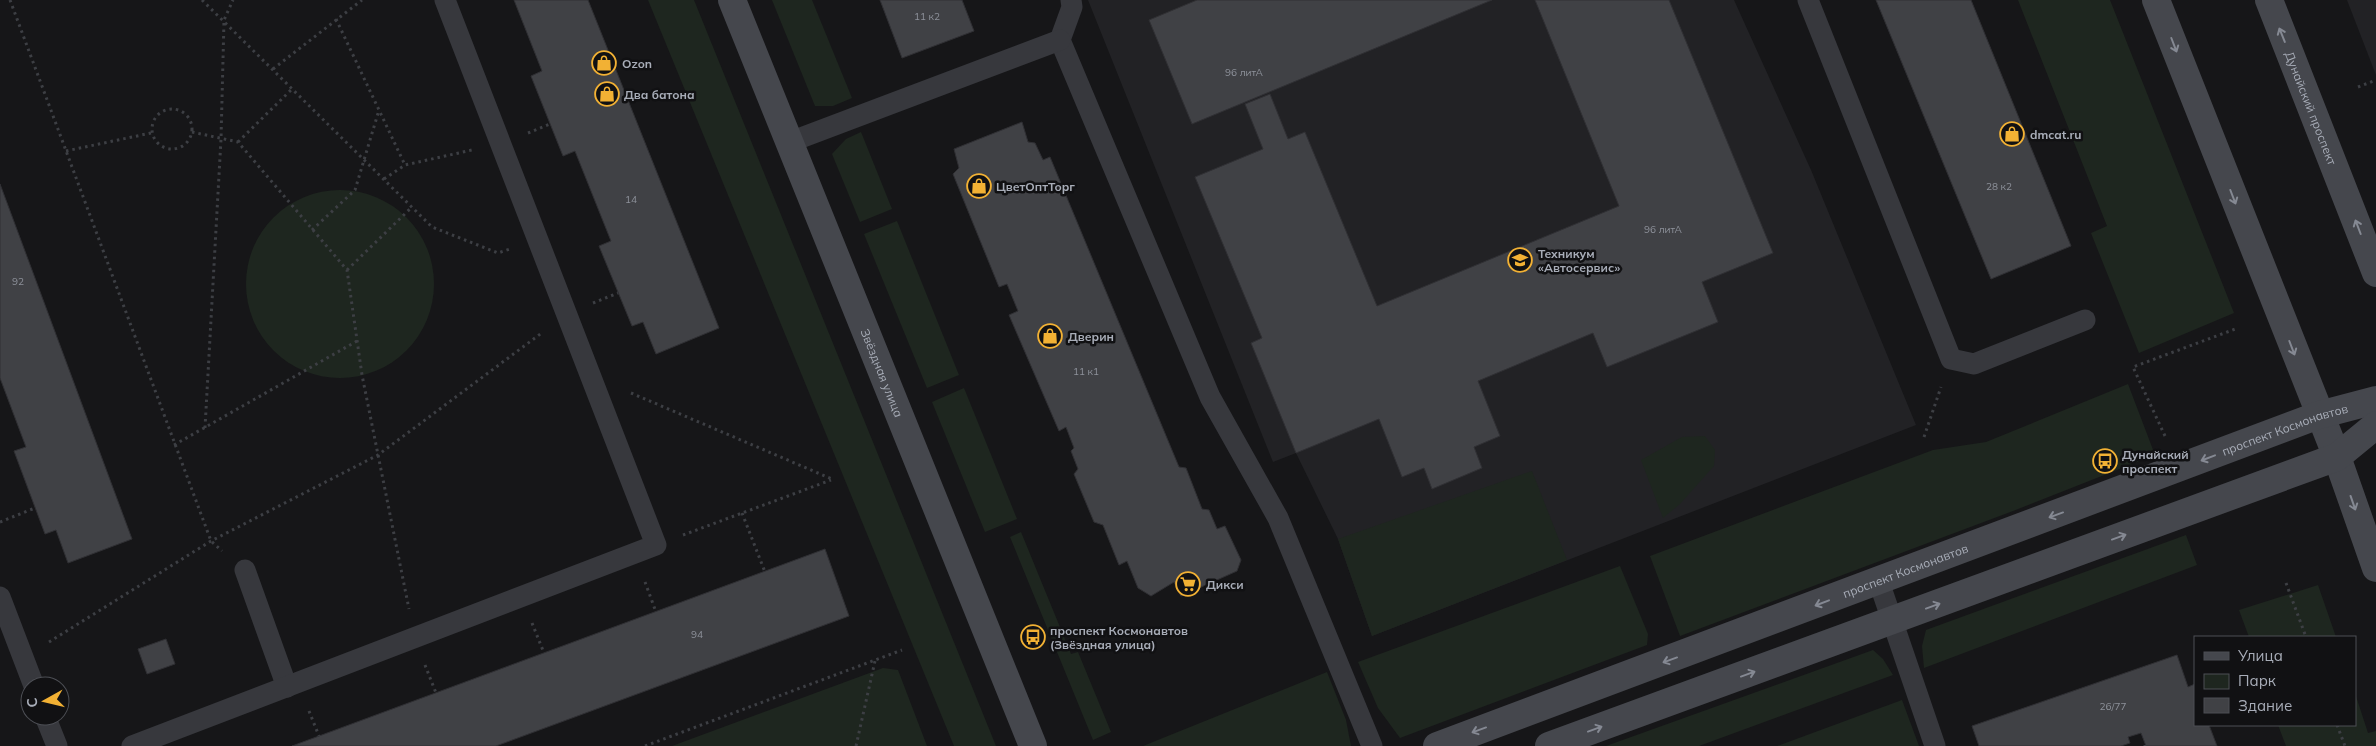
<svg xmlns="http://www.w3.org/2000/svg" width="2376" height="746" viewBox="0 0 2376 746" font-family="Mulish,sans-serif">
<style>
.built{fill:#222225}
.green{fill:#1e261f}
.building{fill:#404145;stroke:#303034}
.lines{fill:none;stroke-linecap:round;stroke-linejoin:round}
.path{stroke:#3d3f44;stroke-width:3;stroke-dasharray:2.5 4;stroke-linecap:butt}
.lane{stroke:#37383d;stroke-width:21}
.secondary{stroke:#45474d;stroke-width:28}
.oneway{stroke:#858993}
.labels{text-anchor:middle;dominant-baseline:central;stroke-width:5;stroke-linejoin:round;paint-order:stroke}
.number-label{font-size:10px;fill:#8e929b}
.poi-label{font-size:12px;font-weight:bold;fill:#a8adb8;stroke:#111113;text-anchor:start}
.street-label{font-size:12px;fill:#a8adb8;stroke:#111113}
</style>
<rect width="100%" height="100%" fill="#161618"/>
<g class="built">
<path d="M1088,0H1734L1811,170L1916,425L1372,636L1338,539L1296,453L1273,462Z"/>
<path d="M2347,0H2376V75Z"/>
</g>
<g class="green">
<path d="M648,0H694L996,746H954Z"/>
<path d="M772,0H812L852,98L833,106H815Z"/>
<path d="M2018,0H2110L2234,313L2139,353L2091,233L2107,226Z"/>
<path d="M861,132L892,209L860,222L832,154L846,139Z"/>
<circle cx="340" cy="284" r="94"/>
<path d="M897,221L959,375L927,388L864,234Z"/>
<path d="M2128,384L2155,455L2013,511L1680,636L1650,556L1933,450L1986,442Z"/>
<path d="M964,388L1017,519L985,532L932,402Z"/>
<path d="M1705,436L1715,450L1714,466L1680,504L1663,518L1641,460L1682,437Z"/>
<path d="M1532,471L1567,560L1372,636L1338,539Z"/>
<path d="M1021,532L1071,654L1078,652L1111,732L1093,740L1010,537Z"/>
<path d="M2186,535L2197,565L1924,668L1922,646L1926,630Z"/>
<path d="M1620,566L1648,634L1647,645L1400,738L1378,708L1358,662Z"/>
<path d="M2318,585L2336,637H2249L2239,610Z"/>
<path d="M1873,650L1883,659L1893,675L1699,746H1606Z"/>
<path d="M883,668L898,670L927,746H672Z"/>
<path d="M1327,672L1346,720L1351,746H1143Z"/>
<path d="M2355,693L2368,733L2376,731V746H2286L2278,725H2355Z"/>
<path d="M1902,700L1919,746H1777Z"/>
</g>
<g class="building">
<path d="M514,0H588L719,328L656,354L643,322L632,326L599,246L611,241L575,151L563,156L531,76L542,71Z"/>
<path d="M880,0H962L974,31L902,58Z"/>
<path d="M1197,0H1492L1192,124L1149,20Z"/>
<path d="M1535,0H1669L1773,253L1702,282L1718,322L1607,367L1593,333L1478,381L1500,436L1474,447L1482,468L1432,489L1424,468L1402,477L1379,419L1296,453L1251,343L1262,338L1195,177L1263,149L1245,104L1270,94L1288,139L1305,132L1377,306L1619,206Z"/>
<path d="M1876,0H1971L2071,246L1991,279Z"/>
<path d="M1022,122L1028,142L1035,143L1043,160L1050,157L1179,467L1186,468L1202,509L1209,510L1217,529L1225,526L1241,560L1237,571L1181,596L1174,582L1151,596L1138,588L1127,561L1119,565L1103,525L1094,522L1074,474L1078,469L1071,451L1074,448L1066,427L1059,431L1009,315L1018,311L1007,284L999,287L953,174L959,168L954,149Z"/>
<path d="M0,184L132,539L68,563L56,530L45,534L14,451L26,447L0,378Z"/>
<path d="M825,549L849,616L496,746H292Z"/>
<path d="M166,639L175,664L147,674L138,649Z"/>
<path d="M2177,655L2188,687L2195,684V725H2209L2217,746H2146L2141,733L2128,737L2130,743L2121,746H1979L1972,726Z"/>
</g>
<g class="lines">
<g class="path">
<path d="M10,0L211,541L222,551"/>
<path d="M202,0L432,227L498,253L510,249"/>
<path d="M336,19L405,165"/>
<path d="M273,69L362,0"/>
<path d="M2358,87L2376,80"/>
<circle cx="172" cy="129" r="20"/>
<path d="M192,132L238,142L347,270L362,375L409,609"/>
<path d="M528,133L550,124"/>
<path d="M238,142L293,88"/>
<path d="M66,151L151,133"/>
<path d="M384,179L405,165L472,150"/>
<path d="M312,230L355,190L379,110"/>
<path d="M347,270L412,207"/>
<path d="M593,303L618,293"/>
<path d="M631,393L832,479"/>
<path d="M205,428L221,139L224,20L233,0"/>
<path d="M2165,436L2133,367L2238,328"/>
<path d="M1924,437L1941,387"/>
<path d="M174,445L357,341"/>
<path d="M742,513L765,572"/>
<path d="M0,522L35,508"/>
<path d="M683,535L831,480"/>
<path d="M645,582L656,612"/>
<path d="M2286,583L2306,637"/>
<path d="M532,623L544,653"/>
<path d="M49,642L211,541L378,455L543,332"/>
<path d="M425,665L436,693"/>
<path d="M309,711L319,736"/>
<path d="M2337,725L2345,746"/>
<path d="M645,746L902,650"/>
<path d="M856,746L875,661"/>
<path d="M2145,746V745"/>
</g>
<g class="lane">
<path d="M1071,0L1072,7L1060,40L1210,397L1278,518L1372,746"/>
<path d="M1808,0L1951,359L1974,364L2085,320"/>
<path d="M790,142L1060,40"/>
<path d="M245,570L287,687"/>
<path d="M1879,582L1935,746"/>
<path d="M0,597L34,686"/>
<path d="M45,716L57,746"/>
<path d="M132,746L656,545L445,0"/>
</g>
<g class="secondary">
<path id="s1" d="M732,0L1033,746"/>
<path d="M2156,0L2337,457L2376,568"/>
<path id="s2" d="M2269,0L2376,273"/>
<path id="s3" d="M1437,746L2319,415L2376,400"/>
<path d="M1549,746L2337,457L2376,425"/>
</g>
</g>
<defs><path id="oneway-shaft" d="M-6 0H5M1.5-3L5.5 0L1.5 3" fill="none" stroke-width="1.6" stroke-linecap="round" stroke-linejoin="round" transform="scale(1.25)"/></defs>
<g class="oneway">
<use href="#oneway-shaft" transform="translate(2282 35) rotate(-112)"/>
<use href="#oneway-shaft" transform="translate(2174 45) rotate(69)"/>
<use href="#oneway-shaft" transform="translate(2233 197) rotate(69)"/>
<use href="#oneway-shaft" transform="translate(2358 227) rotate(-111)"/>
<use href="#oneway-shaft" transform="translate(2292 348) rotate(69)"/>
<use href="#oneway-shaft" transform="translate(2208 458) rotate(159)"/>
<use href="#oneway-shaft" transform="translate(2353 503) rotate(71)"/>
<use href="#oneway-shaft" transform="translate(2056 515) rotate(160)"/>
<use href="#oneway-shaft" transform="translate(2119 537) rotate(-20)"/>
<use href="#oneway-shaft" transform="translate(1822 603) rotate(159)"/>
<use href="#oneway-shaft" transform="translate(1933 606) rotate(-20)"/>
<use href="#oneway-shaft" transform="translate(1670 660) rotate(160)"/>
<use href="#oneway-shaft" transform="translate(1748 674) rotate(-20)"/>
<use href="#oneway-shaft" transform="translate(1595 729) rotate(-20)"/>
<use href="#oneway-shaft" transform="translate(1479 730) rotate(160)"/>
</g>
<defs>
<g id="shop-ring" transform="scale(1.25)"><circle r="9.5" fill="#111113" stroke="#f2b134" stroke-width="1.5"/><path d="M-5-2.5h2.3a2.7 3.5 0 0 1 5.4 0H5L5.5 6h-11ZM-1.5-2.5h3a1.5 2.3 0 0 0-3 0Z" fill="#f2b134"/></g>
<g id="university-ring" transform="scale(1.25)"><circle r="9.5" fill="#111113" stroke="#f2b134" stroke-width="1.5"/><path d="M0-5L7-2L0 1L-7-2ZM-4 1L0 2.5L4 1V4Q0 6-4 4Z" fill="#f2b134"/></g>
<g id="bus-ring" transform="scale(1.25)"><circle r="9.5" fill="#111113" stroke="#f2b134" stroke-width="1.5"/><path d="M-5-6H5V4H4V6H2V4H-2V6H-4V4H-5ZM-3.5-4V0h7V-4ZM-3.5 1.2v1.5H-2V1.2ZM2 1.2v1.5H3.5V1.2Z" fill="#f2b134"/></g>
<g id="supermarket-ring" transform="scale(1.25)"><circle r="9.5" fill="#111113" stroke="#f2b134" stroke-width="1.5"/><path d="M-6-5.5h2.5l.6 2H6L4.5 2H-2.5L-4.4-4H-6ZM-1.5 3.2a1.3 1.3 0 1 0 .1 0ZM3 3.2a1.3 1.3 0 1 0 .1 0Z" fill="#f2b134"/></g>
</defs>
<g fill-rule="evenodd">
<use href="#shop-ring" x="604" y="63"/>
<use href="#shop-ring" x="607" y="94"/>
<use href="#shop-ring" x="2012" y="134"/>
<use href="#shop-ring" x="979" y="186"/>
<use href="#university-ring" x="1520" y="260"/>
<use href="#shop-ring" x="1050" y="336"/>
<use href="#bus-ring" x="2105" y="461"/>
<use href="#supermarket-ring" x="1188" y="584"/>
<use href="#bus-ring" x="1033" y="637"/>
</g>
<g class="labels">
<g class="number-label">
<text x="927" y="16">11 к2</text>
<text x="1244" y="72">96 литА</text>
<text x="1999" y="186">28 к2</text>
<text x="631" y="199">14</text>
<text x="1663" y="229">96 литА</text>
<text x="18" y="281">92</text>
<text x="1086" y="371">11 к1</text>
<text x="697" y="634">94</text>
<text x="2113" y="706">26/77</text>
</g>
<g class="poi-label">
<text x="622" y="63">Ozon</text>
<text x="624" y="94">Два батона</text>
<text x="2030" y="134">dmcat.ru</text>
<text x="996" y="186">ЦветОптТорг</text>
<text x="1538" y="253">Техникум<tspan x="1538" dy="14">«Автосервис»</tspan></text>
<text x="1068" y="336">Дверин</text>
<text x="2122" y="454">Дунайский<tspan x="2122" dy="14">проспект</tspan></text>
<text x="1206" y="584">Дикси</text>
<text x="1050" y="630">проспект Космонавтов<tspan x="1050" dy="14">(Звёздная улица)</tspan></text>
</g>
<g class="street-label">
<text stroke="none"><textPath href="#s2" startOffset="116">Дунайский проспект</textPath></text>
<text stroke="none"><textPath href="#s1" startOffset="402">Звёздная улица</textPath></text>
<text stroke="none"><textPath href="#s3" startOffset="905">проспект Космонавтов</textPath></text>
<text stroke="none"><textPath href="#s3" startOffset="500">проспект Космонавтов</textPath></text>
</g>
</g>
<rect x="2194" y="636" width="162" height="90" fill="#111113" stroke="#4d4f55"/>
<rect x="2204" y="652" width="25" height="8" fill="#45474d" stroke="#4d4f55"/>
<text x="2238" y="661" font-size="15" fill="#a8adb8">Улица</text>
<rect x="2204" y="674" width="25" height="15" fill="#1e261f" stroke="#4d4f55"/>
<text x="2238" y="686" font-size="15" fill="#a8adb8">Парк</text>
<rect x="2204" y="698" width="25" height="15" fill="#404145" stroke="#4d4f55"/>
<text x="2238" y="711" font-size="15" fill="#a8adb8">Здание</text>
<g transform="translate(45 701) rotate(262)"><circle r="24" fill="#111113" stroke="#4d4f55"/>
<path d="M0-4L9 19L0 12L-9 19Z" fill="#f2b134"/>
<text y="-8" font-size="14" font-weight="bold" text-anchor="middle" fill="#a8adb8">С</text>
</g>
</svg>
